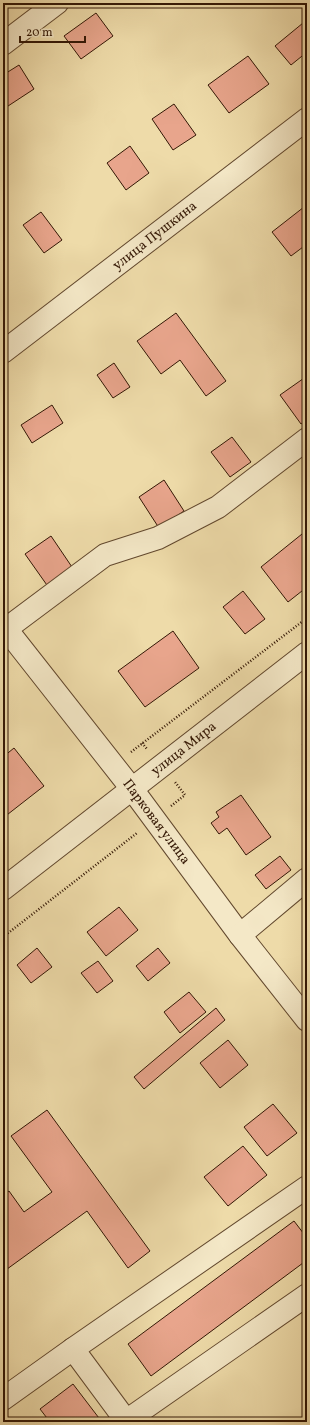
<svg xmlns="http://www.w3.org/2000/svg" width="310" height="1425" viewBox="0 0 310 1425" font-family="Vollkorn,serif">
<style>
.building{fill:#e8a58c;stroke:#331705}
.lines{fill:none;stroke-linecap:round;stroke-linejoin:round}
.minor-casing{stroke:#62482e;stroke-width:24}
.path{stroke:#331705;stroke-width:2.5;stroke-dasharray:1 2;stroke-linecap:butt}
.minor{stroke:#f4e8c7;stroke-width:22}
.labels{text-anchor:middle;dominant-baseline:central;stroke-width:3;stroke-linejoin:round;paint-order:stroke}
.street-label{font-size:14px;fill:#331705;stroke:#f4e8c7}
</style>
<rect width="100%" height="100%" fill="#eedba9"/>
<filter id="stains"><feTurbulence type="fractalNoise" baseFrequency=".005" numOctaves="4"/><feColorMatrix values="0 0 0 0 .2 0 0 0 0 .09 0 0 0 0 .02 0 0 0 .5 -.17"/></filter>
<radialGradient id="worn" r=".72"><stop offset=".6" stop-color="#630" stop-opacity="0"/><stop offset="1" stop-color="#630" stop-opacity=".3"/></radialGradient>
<g class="building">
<path d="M96,13L113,36L81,59L64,36Z"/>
<path d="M303,23L307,27V52L291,65L275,46Z"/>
<path d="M248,56L269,84L229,113L208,85Z"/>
<path d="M19,65L34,89L5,108L3,105V75Z"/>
<path d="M174,104L196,135L173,150L152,119Z"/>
<path d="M130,146L149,173L126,190L107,163Z"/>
<path d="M304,207L307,211V244L291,256L272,232Z"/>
<path d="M41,212L62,240L44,253L23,225Z"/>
<path d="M176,313L226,381L206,396L180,360L161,374L137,341Z"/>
<path d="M114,363L130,387L113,398L97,375Z"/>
<path d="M307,376V420L301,424L280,395Z"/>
<path d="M52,405L63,423L32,443L21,425Z"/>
<path d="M232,437L251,462L230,477L211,452Z"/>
<path d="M164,480L184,511L159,528L139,497Z"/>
<path d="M307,530V587L288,602L261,567Z"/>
<path d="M51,536L74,570L49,588L25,554Z"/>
<path d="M243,591L265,619L245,634L223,607Z"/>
<path d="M173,631L199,668L145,707L118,671Z"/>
<path d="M307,740V750L302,744Z"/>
<path d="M14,748L44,786L3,818V757Z"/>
<path d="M241,795L271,837L246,855L227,828L219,834L211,823L219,817L216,812Z"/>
<path d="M280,856L291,870L266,889L255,875Z"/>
<path d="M119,907L138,930L106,956L87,932Z"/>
<path d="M37,948L52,967L31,983L17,965Z"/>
<path d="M158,948L170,963L148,981L136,966Z"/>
<path d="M98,961L113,981L97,993L81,973Z"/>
<path d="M189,992L206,1012L180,1033L164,1012Z"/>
<path d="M216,1008L225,1020L144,1089L134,1077Z"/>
<path d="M228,1040L248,1065L220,1088L200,1063Z"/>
<path d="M273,1104L297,1133L267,1156L244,1127Z"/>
<path d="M47,1110L150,1251L128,1268L87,1211L3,1272V1195L9,1191L24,1212L52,1192L11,1136Z"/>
<path d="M243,1146L267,1175L228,1206L204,1177Z"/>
<path d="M294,1221L307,1238V1260L151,1376L128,1344Z"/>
<path d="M73,1384L102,1422H50L40,1409Z"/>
</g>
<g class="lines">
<g class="minor-casing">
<g id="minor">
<path d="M3,44L57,3"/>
<path d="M3,352L307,119"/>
<path d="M3,625L132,789L240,935L307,1020"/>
<path d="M6,629L105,555L158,538L218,507L307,439"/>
<path d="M3,889L307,653"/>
<path d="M240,935L307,879"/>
<path d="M73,1349L127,1422"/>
<path d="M3,1399L73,1349L307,1187"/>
<path d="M126,1421L307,1295"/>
</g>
</g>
<g class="path">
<path d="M142,743L147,749"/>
<path d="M131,752L307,618"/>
<path d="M171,806L185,795L175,782"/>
<path d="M3,937L137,833"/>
</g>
<use href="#minor" class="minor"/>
</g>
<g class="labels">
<g class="street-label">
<text transform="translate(155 236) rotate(-38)">улица Пушкина</text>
<text transform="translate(184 749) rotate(-38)">улица Мира</text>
<text transform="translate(156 822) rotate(53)">Парковая улица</text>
</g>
</g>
<rect width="310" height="1425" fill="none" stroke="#eedba9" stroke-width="16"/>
<rect x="4" y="4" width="302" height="1417" fill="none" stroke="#331705" stroke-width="2"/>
<rect x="8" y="8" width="294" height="1409" fill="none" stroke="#331705"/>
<path d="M20 36v6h65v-6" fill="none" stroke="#331705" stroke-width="2"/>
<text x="26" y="36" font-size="12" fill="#331705" stroke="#f4e8c7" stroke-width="3" paint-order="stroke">20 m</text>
<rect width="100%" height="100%" filter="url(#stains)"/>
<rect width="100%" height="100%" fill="url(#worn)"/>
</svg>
